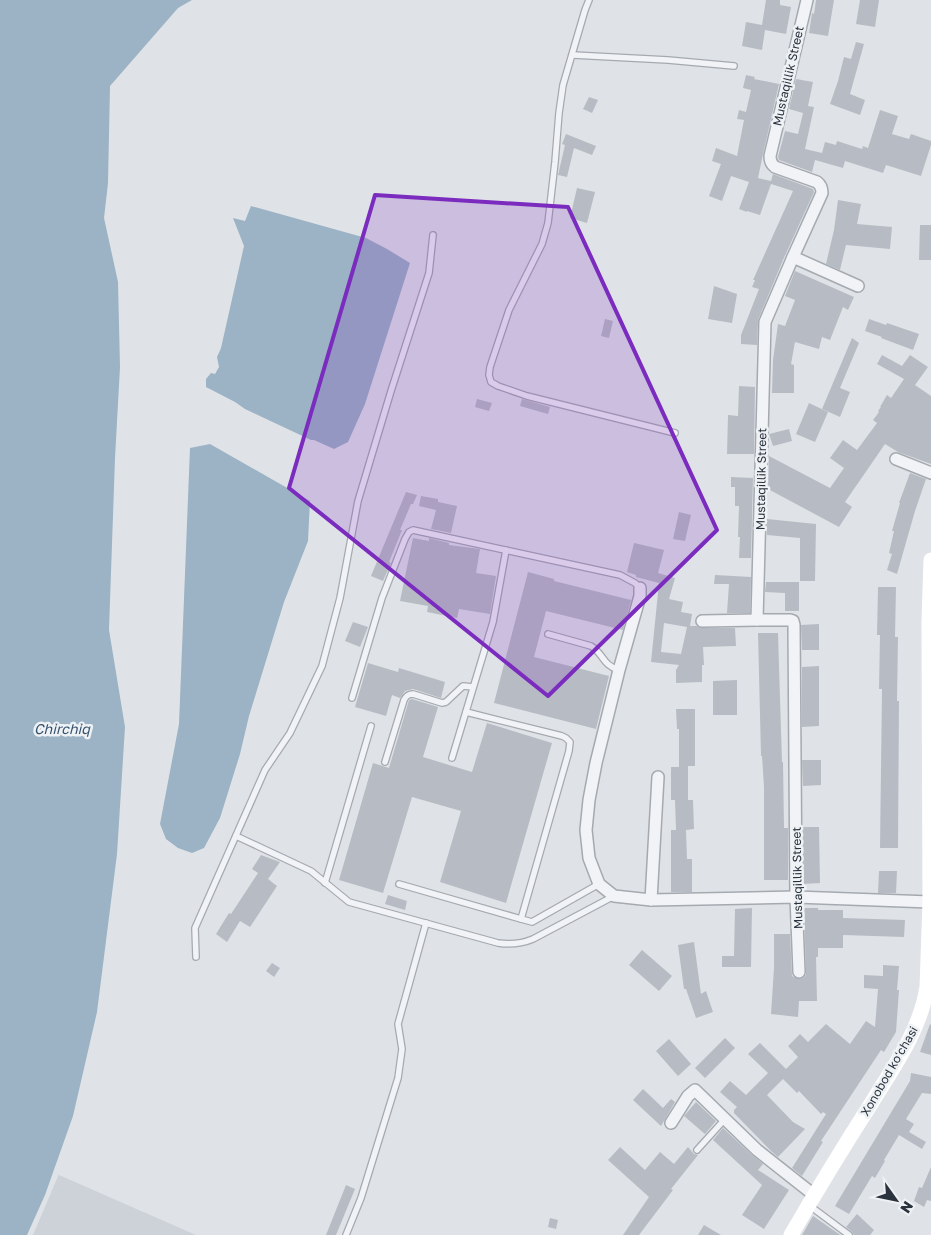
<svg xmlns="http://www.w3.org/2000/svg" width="931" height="1235" viewBox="0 0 931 1235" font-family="'Golos Text',sans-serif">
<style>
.built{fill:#cdd2d9}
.water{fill:#9cb2c5}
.building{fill:#b7bcc4;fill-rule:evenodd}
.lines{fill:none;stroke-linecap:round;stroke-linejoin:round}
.lane-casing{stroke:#a5aab1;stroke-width:8}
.street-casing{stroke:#a5aab1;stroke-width:14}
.lane{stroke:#f2f3f6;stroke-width:5.5}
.street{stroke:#f2f3f6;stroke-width:11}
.secondary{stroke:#fff;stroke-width:15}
.marked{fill:#7b2cbf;fill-opacity:0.2;stroke:#7b2cbf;stroke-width:4;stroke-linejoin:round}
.labels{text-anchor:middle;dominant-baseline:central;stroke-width:5;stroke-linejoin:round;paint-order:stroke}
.street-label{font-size:12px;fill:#29323d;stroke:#eff2f5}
.water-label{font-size:14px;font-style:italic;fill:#36526e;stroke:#eff2f5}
</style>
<rect width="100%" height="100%" fill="#dfe3e7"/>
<path class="built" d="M59,1174V1175L196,1235H33Z"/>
<g class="water">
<path d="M0,0H192L178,8L110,86L108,183L104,218L118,282L120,367L115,458L109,630L125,727L117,854L97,1012L73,1116L45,1195L27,1235H0Z"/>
<path d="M251,206L366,238L387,249L410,263L365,404L348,442L334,449L314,440H311L245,409L235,402L206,387V379L211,373L215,374L219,367L217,357L221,348L244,246L233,218L245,221Z"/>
<path d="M210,444L310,501L308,541L284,602L249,716L240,754L220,818L204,848L192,853L178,848L166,839L160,824L179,724L190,448Z"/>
</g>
<g class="building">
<path d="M766,0H780V5L791,7L786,34L765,30L762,50L742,46L746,22L762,25Z"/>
<path d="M816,0H834L828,36L809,33L812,13L814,14Z"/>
<path d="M860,0H879L875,27L856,24Z"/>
<path d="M856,42L864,44L850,94L865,100L860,115L830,104L838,81L844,57L851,59Z"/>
<path d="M746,75L755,77L754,79L779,84L763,154L758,178L771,181L773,174L813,189L814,192L783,260L758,320L757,345L741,344V335L759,289L752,287L755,280H753L793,191L771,184L760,215L747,211V212L739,209L749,182L731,176L722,201L709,196L721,164L712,161L716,148L737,156L744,120L737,119L739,110L746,112L751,90L743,88Z"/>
<path d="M796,79L813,82L808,106L814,107L805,149L822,153L825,142L836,145L837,141L862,149L863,146L868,148L880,110L898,116L892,134L909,139L911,134L931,141V145L921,176L886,165L883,173L845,161L843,168L815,160L812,172L779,160L778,157L785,131L798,134L803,113L789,109Z"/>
<path d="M589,97L598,100L592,113L583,109Z"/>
<path d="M566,134L596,146L592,155L574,148L567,177L558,175L565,145L562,144Z"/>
<path d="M577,188L595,192L587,223L570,218Z"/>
<path d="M838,200L861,204L857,224L892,227L890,249L846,245L840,270L826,264L834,230Z"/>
<path d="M920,225H931V260H919Z"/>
<path d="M795,271L854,297L848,310L843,307L830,340L822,337L819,349L795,342L791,364L794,365V393H772L773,360L778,324L785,326L795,300L785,296Z"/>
<path d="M714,286L737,294L732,323L708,319Z"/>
<path d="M605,319L613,321L609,338L601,336Z"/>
<path d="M869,319L886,325L887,323L919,334L913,350L881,338L882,337L865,331Z"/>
<path d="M852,338L859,343L840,388L850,392L840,417L822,409Z"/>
<path d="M882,355L902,366L910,355L928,367L915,385L931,396V464L898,452L885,444L845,502L852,507L839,527L768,489L769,456L830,488L844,468L830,458L843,440L857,450L877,423L873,420L879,412L878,411L881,407H880L887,395L891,398L904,379L877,364Z"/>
<path d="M739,386L755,387L754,454H727L728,415L738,416Z"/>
<path d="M477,399L492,403L489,411L475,407Z"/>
<path d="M522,399L550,407L548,414L520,406Z"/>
<path d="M809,403L828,412L815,442L796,434Z"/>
<path d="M789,429L792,441L773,446L769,434Z"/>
<path d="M910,473L926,479L915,511L897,574L887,570L892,554L889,553L894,531H892L900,503H899Z"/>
<path d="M731,477L753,478L751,558H739L740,537H738L739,506H735V487H731Z"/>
<path d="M406,492L417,495L413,504H411L400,530H402L389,562L391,563L383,581L371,576Z"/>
<path d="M421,496L438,499V502L457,506L451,533L431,529L436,510L419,506Z"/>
<path d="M679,512L691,515L685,541L673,539Z"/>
<path d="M767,519L816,524L815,581H800V538L767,535Z"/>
<path d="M413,538L429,541V538L449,543V545L480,549L476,573L496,576L490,614L459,609L457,618L427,612L428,606L400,601Z"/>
<path d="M634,543L664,550L658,573L675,578L669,599L683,602L681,612L692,614L690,626H697L702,628H735L736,646L703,647L704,665H702V682L676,683V670L679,665L651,662L659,583L636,577V575L627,572ZM664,623L687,627L681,654L661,652Z"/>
<path d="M528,572L554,579V581L631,600L623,630L546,611L534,657L609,676L596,729L494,703Z"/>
<path d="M715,575L751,577L750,613H727L729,584H714Z"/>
<path d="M766,582H799V611H785V593L765,592Z"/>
<path d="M878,587H896L895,637H898L897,701H899L898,848H880L882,689H879L880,635H877Z"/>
<path d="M353,622L368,627L360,647L345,641Z"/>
<path d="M819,624V650H802L801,625Z"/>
<path d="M758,633H778L782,762H783L784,828H788V880H764V787L762,756H761Z"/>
<path d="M368,663L398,672L399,668L445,682L441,698L413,689L405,691L400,698L392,695L386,716L355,707Z"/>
<path d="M819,666V726L802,727V667Z"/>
<path d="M737,680V715H713V681Z"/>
<path d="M412,699L438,707L423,757L472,772L487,723L552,743L506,903L440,882L461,811L412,797L383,893L339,880L373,763L389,768L409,700Z"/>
<path d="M676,709H695V766H688V800H693L694,829L686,830L687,859H692V892H671V830H676L675,800H671V767H679V729H677Z"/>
<path d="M802,760H821V785L803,786Z"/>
<path d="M803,827H819L820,883L803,884Z"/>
<path d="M261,855L280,862L268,879L277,886L250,927L240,921L227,942L216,934L229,913L231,914L258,873L252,869Z"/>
<path d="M879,871H897L896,893H878Z"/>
<path d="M388,895L407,901L405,910L385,904Z"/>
<path d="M752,908L751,967H722V956H734L735,909Z"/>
<path d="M804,908H818V910H843V918L905,920L904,937L843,935V948H818V957H816L817,1001H799L798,1017L771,1014L774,968V934H790L792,976L795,978L800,979L803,978L806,975Z"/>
<path d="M694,942L701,994L706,991L713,1012L696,1018L686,989H684L678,945Z"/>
<path d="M642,950L672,976L659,991L629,965Z"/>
<path d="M272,963L280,968L274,977L266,971Z"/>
<path d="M883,965L899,966L897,990H899L896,1032L884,1052L881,1050L821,1141L823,1142L802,1176L792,1168L826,1114L823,1112L821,1114L799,1091L797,1093L783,1079L767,1095L793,1122L805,1129L778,1157L771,1151L734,1113V1110L737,1107L720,1092L730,1081L746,1095L768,1073L748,1054L760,1043L786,1069L798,1057L788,1046L800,1034L808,1042L826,1024L850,1044L866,1021L875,1027L878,989L864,988V975L883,976Z"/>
<path d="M930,1024L931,1025V1055L920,1052Z"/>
<path d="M725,1038L735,1048L705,1078L695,1068Z"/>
<path d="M669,1039L691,1064L678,1076L656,1051Z"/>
<path d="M911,1073L931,1077V1094L922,1093L906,1119L914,1124L909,1132L926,1142L922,1149L899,1135L884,1160L885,1161L875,1178L872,1176L849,1214L835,1206L910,1081Z"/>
<path d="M643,1089L663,1108L671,1099L675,1102L661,1126L633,1100Z"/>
<path d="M696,1102L716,1121L705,1134L684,1116Z"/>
<path d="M723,1128L752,1155L763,1164L758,1170L789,1190L764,1229L742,1215L762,1185L713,1140Z"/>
<path d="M620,1147L645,1170L660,1152L674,1164L688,1147L694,1154L698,1155L671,1189L673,1190L639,1235H623L649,1197L608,1160Z"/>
<path d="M931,1167V1201L927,1200L924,1207L914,1201L919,1187L922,1188Z"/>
<path d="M346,1185L355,1189L336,1235H326Z"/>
<path d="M857,1214L874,1230L870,1235H854L852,1232L846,1227Z"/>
<path d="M813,1216L839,1234L841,1235H802Z"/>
<path d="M550,1218L558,1220L556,1229L548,1227Z"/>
<path d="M704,1225L721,1235H698Z"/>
</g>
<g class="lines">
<g class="lane-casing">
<g id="lane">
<path d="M589,0L585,10L563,85L559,113L555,162L548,223L542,244L509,310L490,367L489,375L491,382L498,386L527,396L675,433"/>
<path d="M573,55L668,60L734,66"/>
<path d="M548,634L591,646C604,654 602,665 619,670"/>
<path d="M352,698L382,598L405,539L409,532L413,530L620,575L635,583L640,588"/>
<path d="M466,712L562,736L566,738L570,742L569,751L521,919L532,922L599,884"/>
<path d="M452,758L493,622L506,550"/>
<path d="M385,762L404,700C406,696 408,694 413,694L442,703L446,702L463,686L473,687"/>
<path d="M236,836L311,871L349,902L498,943C511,945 521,944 533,939L614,896"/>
<path d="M325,883L371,726"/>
<path d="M399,884L521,919"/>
<path d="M196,957L195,928L265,770L290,733L322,666L340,598L358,501L391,391L429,273L433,235"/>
<path d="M697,1150L725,1119"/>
<path d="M810,1206L849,1235"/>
<path d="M346,1235L361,1198L398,1078L402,1049L398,1024L426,923"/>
</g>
</g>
<g class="street-casing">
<g id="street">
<path d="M793,257L858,286"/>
<path d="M896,459L931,473"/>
<path d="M640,588V596L619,670L596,763L589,800L586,830L589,858L599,884L614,896L651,900L796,897L930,902"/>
<path d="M702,621L757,620"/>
<path d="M651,900L658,777"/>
<path d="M799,972L796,897L794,625L793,621L790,620H757L765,322L793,257L822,193C822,188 821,185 817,182L775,167C771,164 770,161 770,156L807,0"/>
<path d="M671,1123L688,1096L695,1090L757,1150L814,1195"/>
</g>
</g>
<use href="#lane" class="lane"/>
<use href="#street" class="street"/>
<path class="secondary" d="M791,1235C816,1192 842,1149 869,1107C892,1069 920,1032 927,987L930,902L929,621L931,560"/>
</g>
<path class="marked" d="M375,195L568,207L717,530L548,696L289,488Z"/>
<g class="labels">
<g class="street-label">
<text transform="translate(788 76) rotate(-77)">Mustaqillik Street</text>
<text transform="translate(761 479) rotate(-89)">Mustaqillik Street</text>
<text transform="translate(797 878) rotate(-91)">Mustaqillik Street</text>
<text transform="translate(889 1071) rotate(-60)">Xonobod koʻchasi</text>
</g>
<g class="water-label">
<text x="62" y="728">Chirchiq</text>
</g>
</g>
<g transform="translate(896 1200) rotate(123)" stroke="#eff2f5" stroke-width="4" paint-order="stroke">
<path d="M0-4L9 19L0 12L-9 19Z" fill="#29323d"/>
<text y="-8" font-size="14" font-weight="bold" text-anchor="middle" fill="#29323d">N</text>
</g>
</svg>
